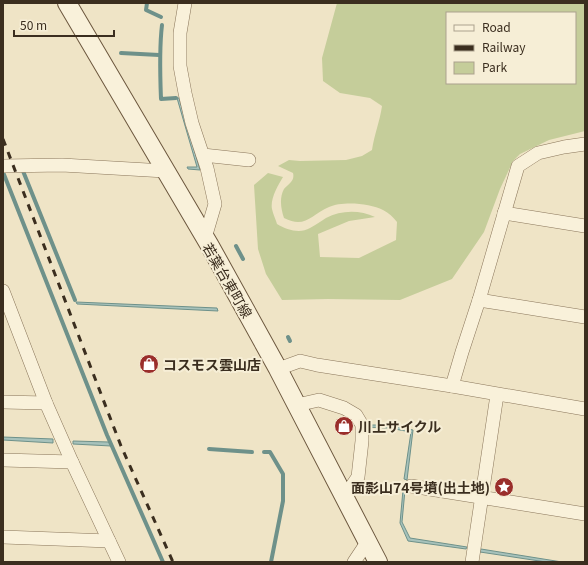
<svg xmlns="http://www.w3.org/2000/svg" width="588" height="565" viewBox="0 0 588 565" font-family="Georgia,'Noto Sans JP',serif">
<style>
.green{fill:#c5cd9a;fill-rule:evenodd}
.water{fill:#a7c2bb;stroke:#6e918a}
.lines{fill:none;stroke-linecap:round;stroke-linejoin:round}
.stream{stroke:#6e918a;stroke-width:4}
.minor-casing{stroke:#8a765b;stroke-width:14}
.secondary-casing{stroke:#6c573e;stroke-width:20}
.minor{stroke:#f9f1da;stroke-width:13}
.secondary{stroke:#f9f1da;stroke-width:18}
.rail{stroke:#3b2e1f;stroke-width:3;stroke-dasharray:7 7;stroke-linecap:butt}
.labels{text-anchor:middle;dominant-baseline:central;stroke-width:4;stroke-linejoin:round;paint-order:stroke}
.street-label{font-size:14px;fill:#3b2e1f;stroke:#f6eed6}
.poi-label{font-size:14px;font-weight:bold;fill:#3b2e1f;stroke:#f6eed6;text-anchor:start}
</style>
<rect width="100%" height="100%" fill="#efe4c6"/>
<path class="green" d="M337,3H585V131L549,140L520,154L513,161L500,189L484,232L452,279L400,300L328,299L282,300L266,274L258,249L254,185L268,173L283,177C278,185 270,199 272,209C273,214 276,220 277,224C287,230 300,234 310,228C316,225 321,221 326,218C341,210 360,210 375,217L349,221L318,234L320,257L359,258L396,240L397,222C393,217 389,213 383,210C370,203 342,201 329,207C311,215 305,229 284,218C281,209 279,198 284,189C289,183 295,181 293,173L278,166L289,160L300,161L346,160L362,156L372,150C374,135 380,121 382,106L370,98L340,93L323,81L322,58ZM447,13H575V83H447Z"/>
<g class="water">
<path d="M177,98H179L200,170L188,169L187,167H197Z"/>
<path d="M76,302L217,308L218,311L77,304Z"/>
<path d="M364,425H389L413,430L407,480L404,479L411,432L389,428L364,427Z"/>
<path d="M3,437L53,439V443L3,440Z"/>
<path d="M73,441L109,442L111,446L73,444Z"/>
<path d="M403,490H405L402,522L410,538L467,547L466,549L408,541L400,523Z"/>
<path d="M481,549L562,562H546L480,552Z"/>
</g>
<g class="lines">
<g class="stream">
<path d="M147,3L146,10L161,17"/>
<path d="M162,25C159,50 160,74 161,99L176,98"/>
<path d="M121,53L159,55"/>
<path d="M23,171L75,300"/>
<path d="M3,172L107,435L163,562"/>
<path d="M236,246L243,259"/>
<path d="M288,337L290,341"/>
<path d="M209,449L252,452"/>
<path d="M264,452H270L283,474V501L271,562"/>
</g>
<g class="minor-casing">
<g id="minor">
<path d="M185,3L180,33V66L185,93L192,123L207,168L215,204L205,238"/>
<path d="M203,155L249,160"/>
<path d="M3,166L62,165L165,171"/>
<path d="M504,213L585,226"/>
<path d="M3,291L46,403L72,462L119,562"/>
<path d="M479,300L585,317"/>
<path d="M278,369L300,361L317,365L452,386L585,409"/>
<path d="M452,386L462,352L479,300L518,166L538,153L564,147L585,144"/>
<path d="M3,402L46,403"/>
<path d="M297,405L319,400L344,408L356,415L362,425V441L358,477L345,496"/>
<path d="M3,460L72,462"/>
<path d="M411,486L585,514"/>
<path d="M3,537L109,541"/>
<path d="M354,562L368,541"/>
<path d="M472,562L497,395"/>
</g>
</g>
<g class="secondary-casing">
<path id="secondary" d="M67,3L210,246L278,369L378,562"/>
</g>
<use href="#minor" class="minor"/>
<use href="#secondary" class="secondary"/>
<path class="rail" d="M3,139L121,446L173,562"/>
</g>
<defs>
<g id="shop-disc" transform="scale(1)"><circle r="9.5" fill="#9a2e2b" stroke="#f6eed6"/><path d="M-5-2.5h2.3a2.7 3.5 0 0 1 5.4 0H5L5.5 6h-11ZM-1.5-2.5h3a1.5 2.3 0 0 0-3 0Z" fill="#fff"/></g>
<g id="sight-disc" transform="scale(1)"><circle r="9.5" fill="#9a2e2b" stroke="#f6eed6"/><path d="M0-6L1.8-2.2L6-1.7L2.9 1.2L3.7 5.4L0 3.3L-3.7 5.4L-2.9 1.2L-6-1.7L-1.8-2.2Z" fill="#fff"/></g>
</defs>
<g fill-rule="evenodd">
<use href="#shop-disc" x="149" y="364"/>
<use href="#shop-disc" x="344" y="426"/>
<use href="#sight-disc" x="504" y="487"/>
</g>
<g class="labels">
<g class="street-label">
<text transform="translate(228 280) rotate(60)">若葉台東町線</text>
</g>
<g class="poi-label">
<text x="163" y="364">コスモス雲山店</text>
<text x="358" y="426">川上サイクル</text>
<text x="490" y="487" text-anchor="end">面影山74号墳(出土地)</text>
</g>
</g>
<rect width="588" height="565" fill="none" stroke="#3b2e1f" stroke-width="8"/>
<rect x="446" y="12" width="130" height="72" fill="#f6eed6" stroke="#aba18d"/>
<rect x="454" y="25" width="20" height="6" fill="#f9f1da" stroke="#aba18d"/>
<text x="482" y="32" font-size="12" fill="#3b2e1f">Road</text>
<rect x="454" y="45" width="20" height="6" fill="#3b2e1f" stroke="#aba18d"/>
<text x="482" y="52" font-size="12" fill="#3b2e1f">Railway</text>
<rect x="454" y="62" width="20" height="12" fill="#c5cd9a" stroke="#aba18d"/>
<text x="482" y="72" font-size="12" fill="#3b2e1f">Park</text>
<path d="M14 30v6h100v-6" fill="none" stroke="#3b2e1f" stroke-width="2"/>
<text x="20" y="30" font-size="12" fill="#3b2e1f" stroke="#f6eed6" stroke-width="3" paint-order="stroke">50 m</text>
</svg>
